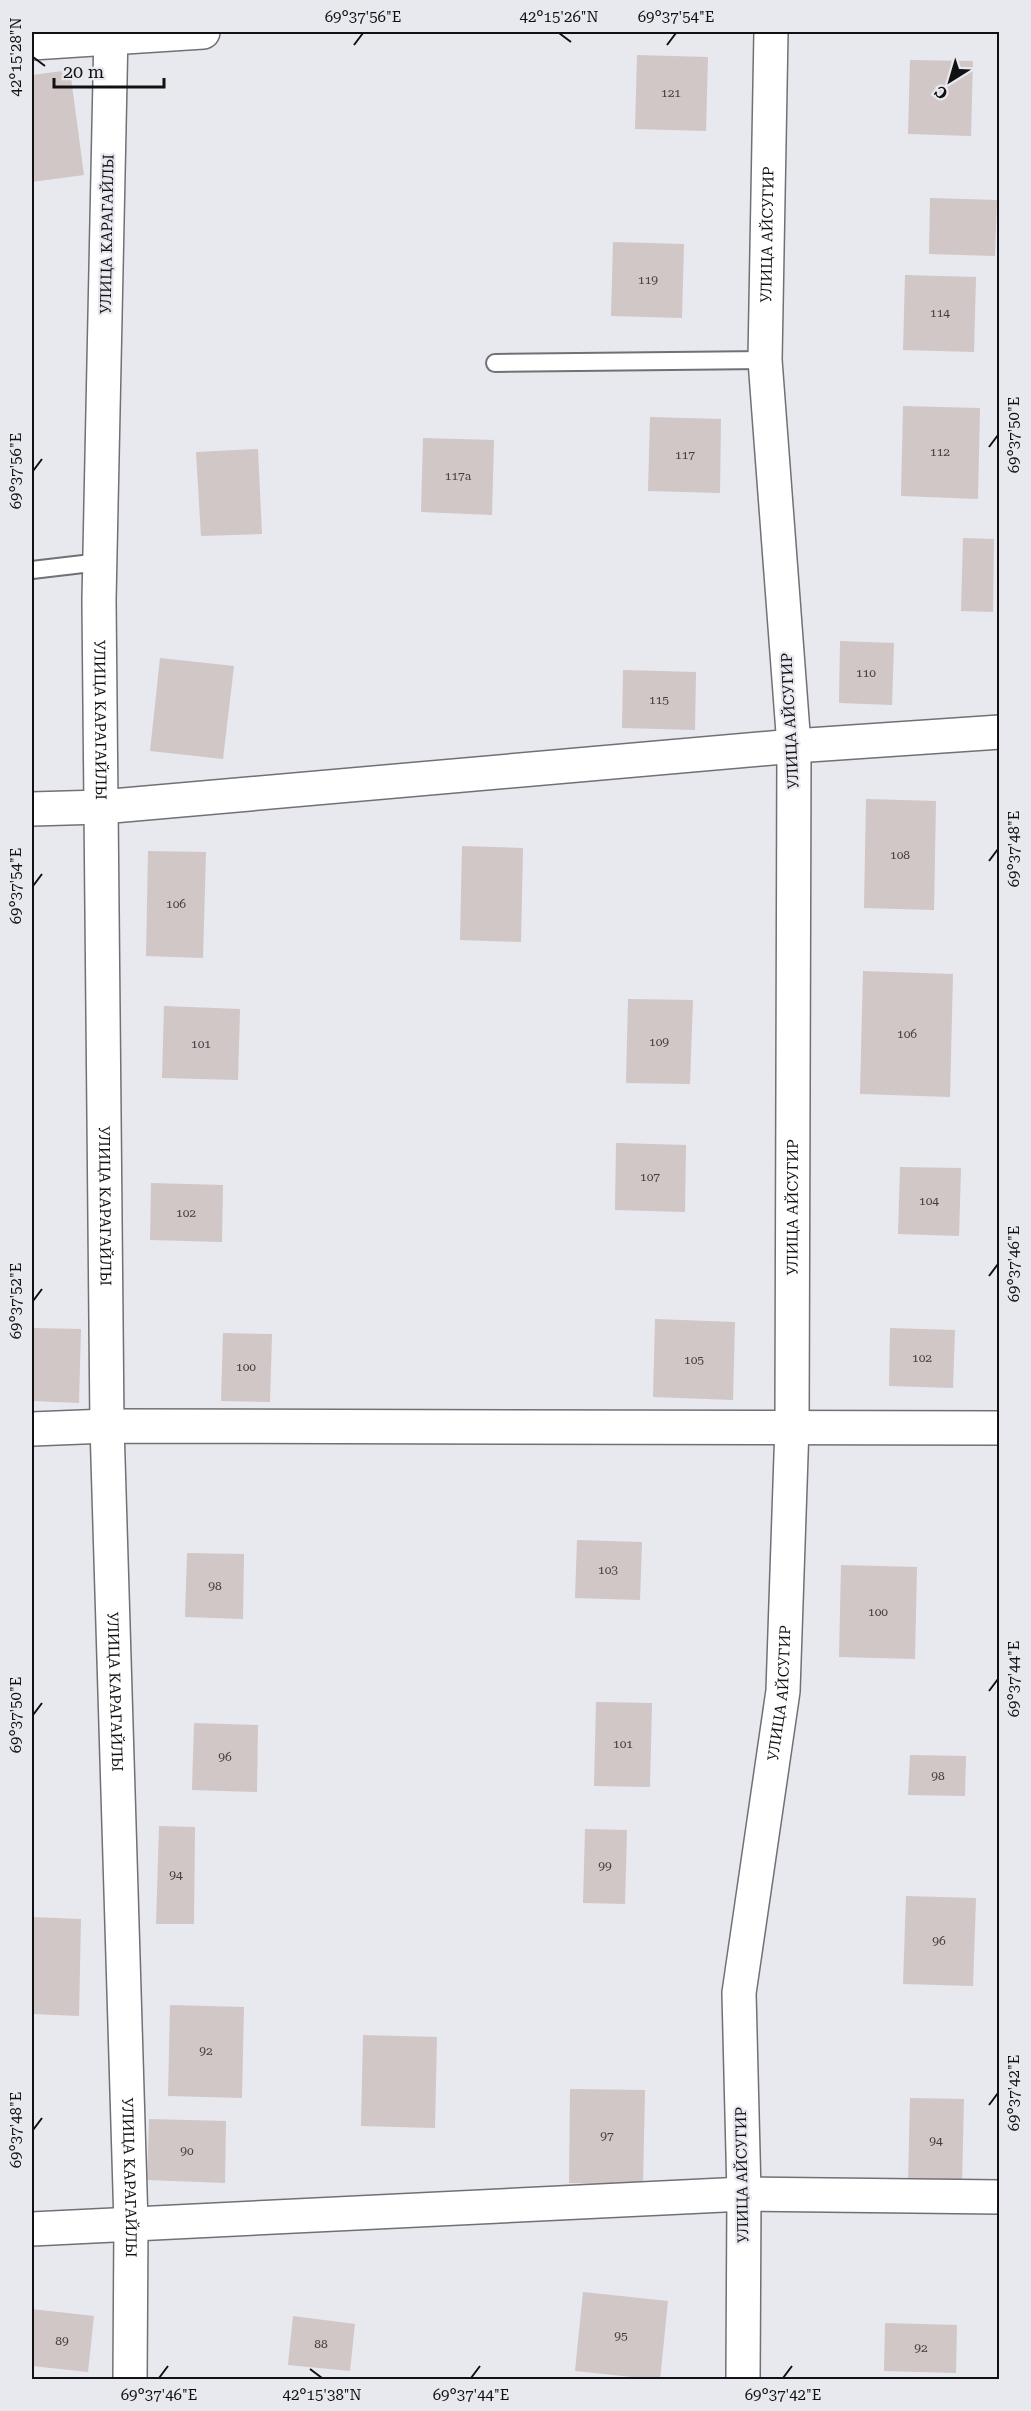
<svg xmlns="http://www.w3.org/2000/svg" width="1031" height="2411" viewBox="0 0 1031 2411" font-family="'Roboto Serif',serif">
<style>
.building{fill:#d0c7c6}
.lines{fill:none;stroke-linecap:round;stroke-linejoin:round}
.lane-casing{stroke:#707076;stroke-width:20}
.street-casing{stroke:#707076;stroke-width:36}
.lane{stroke:#fff;stroke-width:16}
.street{stroke:#fff;stroke-width:33}
.ticks{fill:none;stroke:#111113;stroke-width:2}
.labels{text-anchor:middle;dominant-baseline:central;stroke-width:4.5;stroke-linejoin:round;paint-order:stroke}
.number-label{font-size:12px;fill:#413e40}
.street-label{font-size:15px;fill:#111113;stroke:#e8e8ef}
.neatline{fill:none;stroke:#111113;stroke-width:2}
.ticks-label{font-size:15px;text-anchor:middle;fill:#111113}
</style>
<rect width="100%" height="100%" fill="#e8e8ef"/>
<g class="building">
<path d="M637,55L708,57L706,131L635,129Z"/>
<path d="M910,60L973,61L971,136L908,134Z"/>
<path d="M70,70L84,175L32,182V75Z"/>
<path d="M930,198L997,200L995,256L929,254Z"/>
<path d="M613,242L684,244L682,318L611,316Z"/>
<path d="M905,275L976,277L974,352L903,350Z"/>
<path d="M903,406L980,408L978,499L901,496Z"/>
<path d="M650,417L721,419L720,493L648,491Z"/>
<path d="M423,438L494,440L492,515L421,512Z"/>
<path d="M258,449L262,534L201,536L196,452Z"/>
<path d="M963,538L994,539L993,612L961,611Z"/>
<path d="M840,641L894,643L892,705L839,703Z"/>
<path d="M160,658L234,666L223,759L150,751Z"/>
<path d="M623,670L696,672L695,730L622,728Z"/>
<path d="M866,799L936,801L934,910L864,908Z"/>
<path d="M462,846L523,848L521,942L460,940Z"/>
<path d="M148,851L206,852L203,958L146,956Z"/>
<path d="M863,971L953,974L950,1097L860,1094Z"/>
<path d="M628,999L693,1000L690,1084L626,1083Z"/>
<path d="M164,1006L240,1009L238,1080L162,1078Z"/>
<path d="M616,1143L686,1145L685,1212L615,1210Z"/>
<path d="M900,1167L961,1168L959,1236L898,1234Z"/>
<path d="M151,1183L223,1185L222,1242L150,1240Z"/>
<path d="M655,1319L735,1322L733,1400L653,1397Z"/>
<path d="M32,1328L81,1329L79,1403L32,1401Z"/>
<path d="M890,1328L955,1330L953,1388L889,1386Z"/>
<path d="M223,1333L272,1334L270,1402L221,1401Z"/>
<path d="M577,1540L642,1542L640,1600L575,1598Z"/>
<path d="M187,1553L244,1554L243,1619L185,1617Z"/>
<path d="M841,1565L917,1567L915,1659L839,1657Z"/>
<path d="M596,1702L652,1703L650,1787L594,1786Z"/>
<path d="M194,1723L258,1725L257,1792L192,1790Z"/>
<path d="M910,1755L966,1756L965,1796L908,1795Z"/>
<path d="M159,1826L195,1827L194,1924H156Z"/>
<path d="M585,1829L627,1830L625,1904L583,1903Z"/>
<path d="M906,1896L976,1898L973,1986L903,1984Z"/>
<path d="M32,1917L81,1919L79,2016L32,2014Z"/>
<path d="M170,2005L244,2007L242,2098L168,2096Z"/>
<path d="M363,2035L437,2037L435,2128L361,2126Z"/>
<path d="M570,2089L645,2090L643,2185L569,2183Z"/>
<path d="M910,2098L964,2099L962,2185L908,2183Z"/>
<path d="M149,2119L226,2121L225,2183L147,2180Z"/>
<path d="M583,2292L668,2301L660,2380L575,2371Z"/>
<path d="M32,2309L94,2316L88,2372L32,2366Z"/>
<path d="M293,2316L355,2324L350,2371L288,2365Z"/>
<path d="M885,2323L957,2325L956,2373L884,2371Z"/>
</g>
<g class="lines">
<g class="lane-casing">
<g id="lane">
<path d="M495,363L765,360"/>
<path d="M32,570L100,562"/>
</g>
</g>
<g class="street-casing">
<g id="street">
<path id="s1" d="M111,32L99,600L107,1426L131,2224L130,2380"/>
<path d="M32,43L203,32"/>
<path d="M32,809L101,807L794,746L1000,732"/>
<path d="M32,1429L107,1426L1000,1428"/>
<path d="M32,2229L744,2194L1000,2197"/>
<path id="s2" d="M743,2380L744,2194L739,1993L783,1691L792,1426L794,746L765,360L771,32"/>
</g>
</g>
<use href="#lane" class="lane"/>
<use href="#street" class="street"/>
</g>
<path class="ticks" d="M559,33L571,42M354,45L363,33M667,45L676,33M33,57L45,66M989,447L998,435M33,471L42,459M989,861L998,849M33,886L42,874M989,1276L998,1264M33,1301L42,1289M989,1691L998,1679M33,1715L42,1703M989,2105L998,2093M33,2130L42,2118M310,2369L322,2378M159,2378L168,2366M471,2378L480,2366M783,2378L792,2366"/>
<g class="labels">
<g class="number-label">
<text x="671" y="93">121</text>
<text x="648" y="280">119</text>
<text x="940" y="313">114</text>
<text x="940" y="452">112</text>
<text x="685" y="455">117</text>
<text x="458" y="476">117а</text>
<text x="866" y="673">110</text>
<text x="659" y="700">115</text>
<text x="900" y="855">108</text>
<text x="176" y="904">106</text>
<text x="907" y="1034">106</text>
<text x="659" y="1042">109</text>
<text x="201" y="1044">101</text>
<text x="650" y="1177">107</text>
<text x="929" y="1201">104</text>
<text x="186" y="1213">102</text>
<text x="922" y="1358">102</text>
<text x="694" y="1360">105</text>
<text x="246" y="1367">100</text>
<text x="608" y="1570">103</text>
<text x="215" y="1586">98</text>
<text x="878" y="1612">100</text>
<text x="623" y="1744">101</text>
<text x="225" y="1757">96</text>
<text x="938" y="1776">98</text>
<text x="605" y="1866">99</text>
<text x="176" y="1875">94</text>
<text x="939" y="1941">96</text>
<text x="206" y="2051">92</text>
<text x="607" y="2136">97</text>
<text x="936" y="2141">94</text>
<text x="187" y="2151">90</text>
<text x="621" y="2336">95</text>
<text x="62" y="2341">89</text>
<text x="321" y="2344">88</text>
<text x="921" y="2348">92</text>
</g>
<g class="street-label">
<text transform="translate(107 234) rotate(-89)">УЛИЦА КАРАГАЙЛЫ</text>
<text stroke="none"><textPath href="#s2" startOffset="2150">УЛИЦА АЙСУГИР</textPath></text>
<text stroke="none"><textPath href="#s1" startOffset="688">УЛИЦА КАРАГАЙЛЫ</textPath></text>
<text transform="translate(790 721) rotate(-93)">УЛИЦА АЙСУГИР</text>
<text stroke="none"><textPath href="#s1" startOffset="1174">УЛИЦА КАРАГАЙЛЫ</textPath></text>
<text stroke="none"><textPath href="#s2" startOffset="1176">УЛИЦА АЙСУГИР</textPath></text>
<text stroke="none"><textPath href="#s1" startOffset="1660">УЛИЦА КАРАГАЙЛЫ</textPath></text>
<text stroke="none"><textPath href="#s2" startOffset="690">УЛИЦА АЙСУГИР</textPath></text>
<text transform="translate(742 2175) rotate(-91)">УЛИЦА АЙСУГИР</text>
<text stroke="none"><textPath href="#s1" startOffset="2146">УЛИЦА КАРАГАЙЛЫ</textPath></text>
</g>
</g>
<rect width="1031" height="2411" fill="none" stroke="#e8e8ef" stroke-width="66"/>
<g transform="translate(950 81) rotate(217)" stroke="#e8e8ef" stroke-width="4.5" paint-order="stroke">
<path d="M0-4.5L10 22L0 15L-10 22Z" fill="#111113"/>
<text y="-9" font-size="16" font-weight="bold" text-anchor="middle" fill="#111113">С</text>
</g>
<path d="M54 78v9h110v-9" fill="none" stroke="#111113" stroke-width="3"/>
<text x="63" y="78" font-size="18" fill="#111113" stroke="#e8e8ef" stroke-width="4.5" paint-order="stroke">20 m</text>
<rect x="33" y="33" width="965" height="2345" class="neatline"/>
<g class="ticks-label">
<text x="363" y="22">69°37'56"E</text>
<text x="559" y="22">42°15'26"N</text>
<text x="676" y="22">69°37'54"E</text>
<text transform="translate(16 57) rotate(-90)" y="5">42°15'28"N</text>
<text transform="translate(1014 435) rotate(-90)" y="5">69°37'50"E</text>
<text transform="translate(16 471) rotate(-90)" y="5">69°37'56"E</text>
<text transform="translate(1014 849) rotate(-90)" y="5">69°37'48"E</text>
<text transform="translate(16 886) rotate(-90)" y="5">69°37'54"E</text>
<text transform="translate(1014 1264) rotate(-90)" y="5">69°37'46"E</text>
<text transform="translate(16 1301) rotate(-90)" y="5">69°37'52"E</text>
<text transform="translate(1014 1679) rotate(-90)" y="5">69°37'44"E</text>
<text transform="translate(16 1715) rotate(-90)" y="5">69°37'50"E</text>
<text transform="translate(1014 2093) rotate(-90)" y="5">69°37'42"E</text>
<text transform="translate(16 2130) rotate(-90)" y="5">69°37'48"E</text>
<text x="159" y="2400">69°37'46"E</text>
<text x="322" y="2400">42°15'38"N</text>
<text x="471" y="2400">69°37'44"E</text>
<text x="783" y="2400">69°37'42"E</text>
</g>
</svg>
